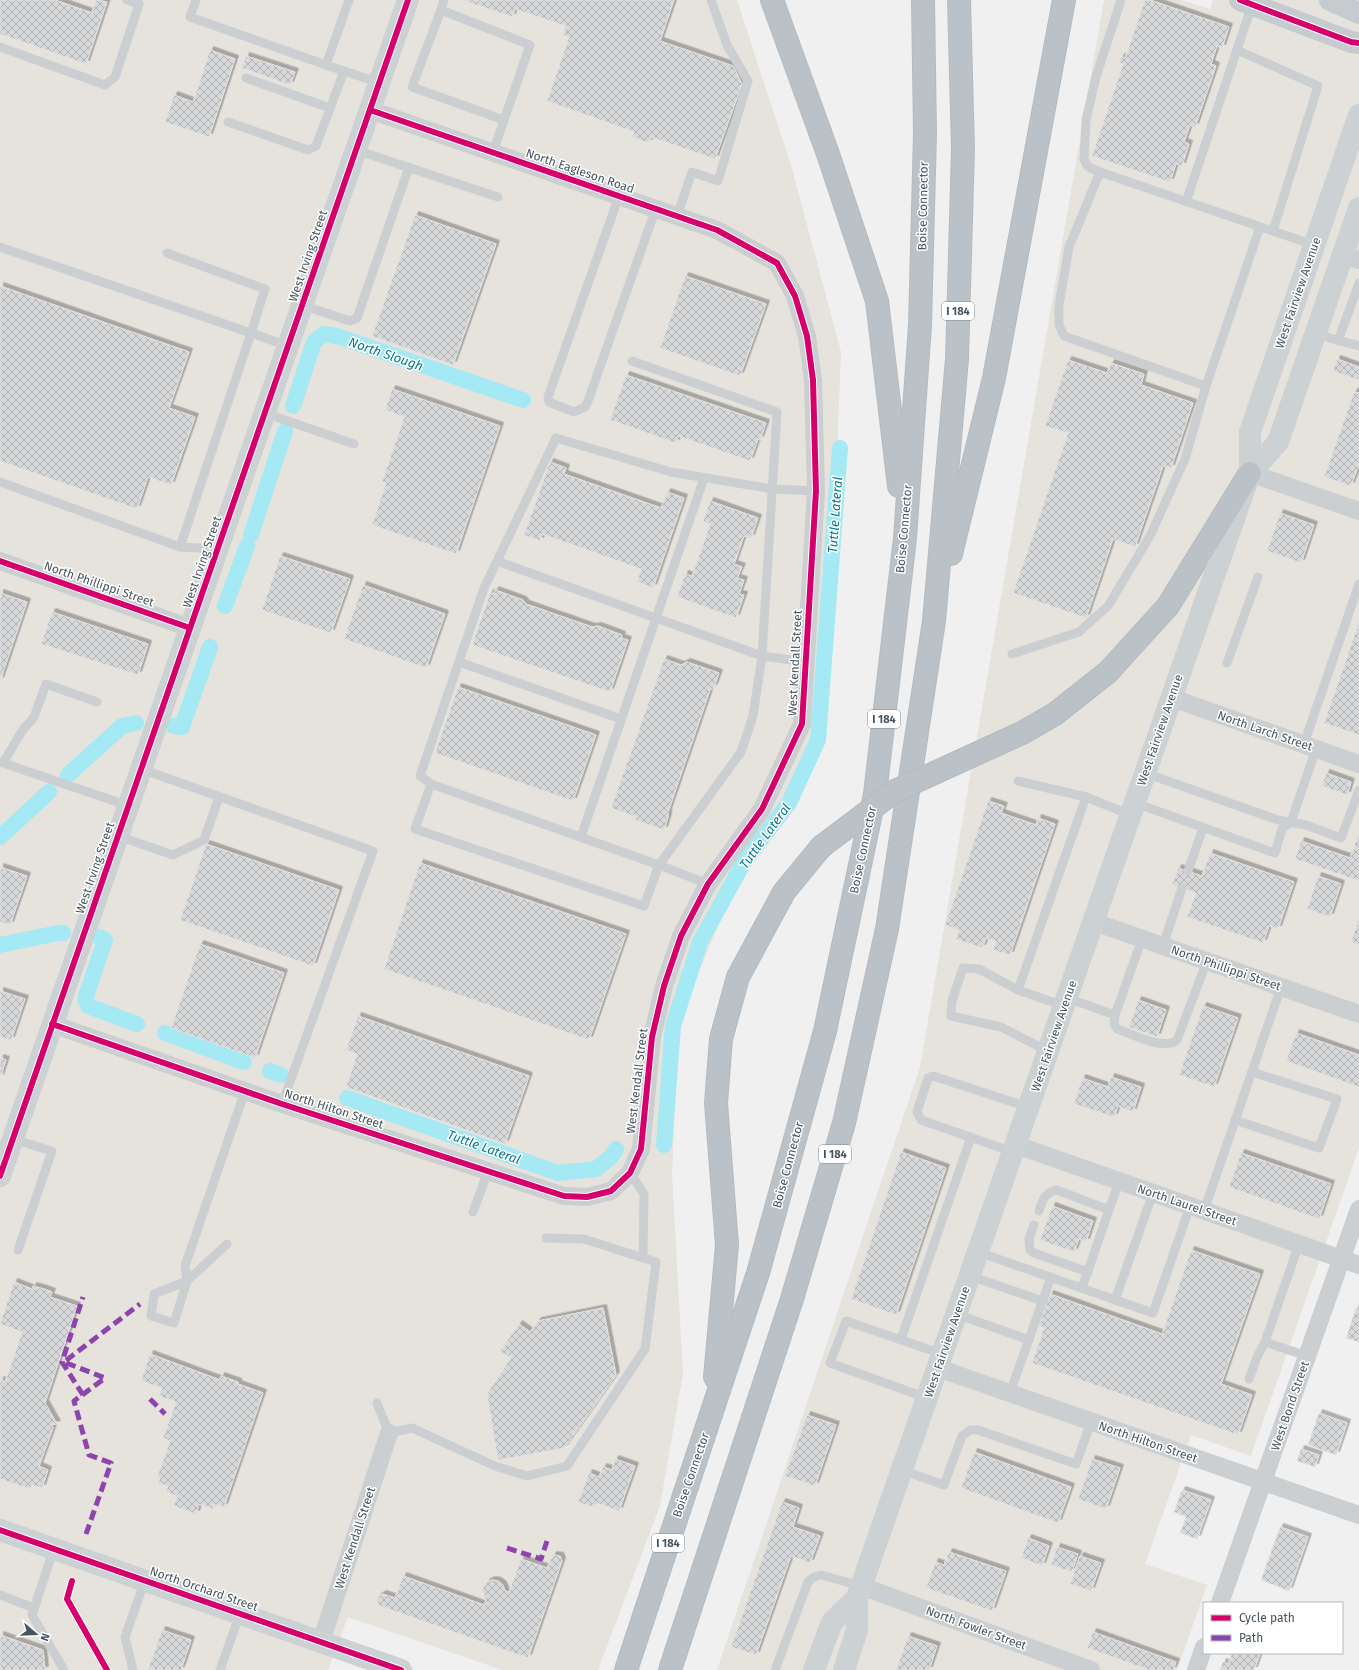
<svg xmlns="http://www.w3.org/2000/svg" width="1359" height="1670" viewBox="0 0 1359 1670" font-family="'Fira Sans',sans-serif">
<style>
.commercial{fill:#e6e3dd}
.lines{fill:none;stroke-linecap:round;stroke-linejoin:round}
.canal{stroke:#a4e9f3;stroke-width:16}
.building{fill:url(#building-cross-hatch);stroke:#e2e2e3;filter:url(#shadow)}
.highway-casing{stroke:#b4bbc0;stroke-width:24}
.lane{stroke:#cbcfd1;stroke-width:9}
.street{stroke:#cbcfd1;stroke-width:18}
.secondary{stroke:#ccd1d3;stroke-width:22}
.primary{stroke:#c6cbcf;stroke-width:22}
.highway{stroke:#bbc2c7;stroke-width:22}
.highway-bridge-casing{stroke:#b4bbc0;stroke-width:24;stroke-linecap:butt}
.highway-bridge{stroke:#bbc2c7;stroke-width:22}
.quiet{stroke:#8e44ad;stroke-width:5;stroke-dasharray:10 5;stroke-linecap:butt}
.cycleway-casing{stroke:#fff;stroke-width:8}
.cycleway{stroke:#d6006c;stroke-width:6}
.labels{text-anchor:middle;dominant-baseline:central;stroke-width:3;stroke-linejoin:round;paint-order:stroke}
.shield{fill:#fff;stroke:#7d878e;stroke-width:1}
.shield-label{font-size:11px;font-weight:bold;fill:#45545e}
.street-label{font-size:12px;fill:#45545e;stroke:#fff}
.water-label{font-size:13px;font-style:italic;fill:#047c8d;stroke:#fff}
</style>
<defs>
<pattern id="building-cross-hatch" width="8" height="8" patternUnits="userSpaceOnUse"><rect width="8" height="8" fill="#d7d8da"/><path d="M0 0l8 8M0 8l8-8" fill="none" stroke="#b0b2b4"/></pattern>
<filter id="shadow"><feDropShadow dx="3.5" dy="-3.5" stdDeviation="0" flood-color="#0004"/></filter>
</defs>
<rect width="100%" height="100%" fill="#f1f0f0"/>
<g class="commercial">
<path d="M0,0H737L791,165L841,352L826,736L796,805L732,892L679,1020L672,1174L683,1374L660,1506L598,1670H502L348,1617L328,1670H0Z"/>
<path d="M1104,0H1181L1210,9L1213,0H1359V1148L1251,1456L1191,1435L1145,1564L1207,1585L1177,1670H717L920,1067Z"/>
</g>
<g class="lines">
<g class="canal">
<path d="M293,406L314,342L324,334L337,336L523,400"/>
<path d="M251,535L285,431"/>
<path d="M225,606L247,546"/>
<path d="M173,726L182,727L210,647"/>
<path d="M68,775L122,726L136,723"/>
<path d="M0,837L49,792"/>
<path d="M99,937L105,940L85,999L88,1006L137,1024"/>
<path d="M0,945L58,933H63"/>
<path d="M165,1033L244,1062"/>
<path d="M270,1071L281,1075"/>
<path d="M347,1098L558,1173L596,1169L612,1156L616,1149"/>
<path d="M664,1145L673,1026L700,942L744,862L789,803L818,740L840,448"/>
</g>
</g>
<g class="building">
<path d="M0,0H55L92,13L96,0L107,2L86,64L0,34Z"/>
<path d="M462,0H674L660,41L733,66L742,84L715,159L651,137L649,143L632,137L634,132L547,101L569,37L563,35L566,26L515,9L512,17Z"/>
<path d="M1145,0H1150L1229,27L1222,48L1217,46L1211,64L1216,66L1195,127L1190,125L1184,142L1189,144L1182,166L1176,164L1170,182L1092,156L1123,64L1119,63L1121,57L1125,58Z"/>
<path d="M210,50L235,59L209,137L165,122L174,95L193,102Z"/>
<path d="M246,56L295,72L290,85L242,68Z"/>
<path d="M415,215L496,244L453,365L372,336Z"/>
<path d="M685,276L766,304L740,376L660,348Z"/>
<path d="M0,286L189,352L169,408L195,417L171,485L148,477L137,509L0,461Z"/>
<path d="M1337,359L1359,367V380L1333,371Z"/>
<path d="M1068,360L1107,373L1111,363L1144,374L1141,385L1193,403L1171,468L1163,466L1135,547L1113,539L1086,618L1013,593L1068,433L1045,426Z"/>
<path d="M626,375L766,423L760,440L758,439L750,461L678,436L676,443L610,420Z"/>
<path d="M392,389L500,426L456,554L372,525L386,483L382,482L404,417L385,410Z"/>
<path d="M1354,392L1359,393V464L1351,486L1324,477Z"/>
<path d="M550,462L566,468L564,474L661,508L667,492L684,498L653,588L637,582L641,569L542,534L540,541L524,535Z"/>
<path d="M710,501L758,518L751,538L744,536L734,564L742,567L737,578L744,580L739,594L744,595L736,618L677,597L685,574L692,576L710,524L703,521Z"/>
<path d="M1280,513L1314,525L1301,563L1267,551Z"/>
<path d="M280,556L350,579L331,633L262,610Z"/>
<path d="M363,585L445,614L426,668L344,639Z"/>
<path d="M495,590L523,600L526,604L592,627L598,626L622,635L621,638L628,640L610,692L472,645L490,593L494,594Z"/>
<path d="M0,593L27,602L0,681Z"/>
<path d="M52,612L148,644L138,675L41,644Z"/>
<path d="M1359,622V735L1324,723Z"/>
<path d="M664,659L681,665L687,662L719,673L714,687L710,690L668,812V817L664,830L635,820L636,817L611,808Z"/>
<path d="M458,687L596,735L573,801L435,753Z"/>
<path d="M1326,773L1351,782L1347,795L1322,786Z"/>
<path d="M988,801L1004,806L1001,813L1036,825L1038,818L1055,824L1010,955L993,950L996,941L986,938L982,948L956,939L959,930L945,925Z"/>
<path d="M1359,832V881L1295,859L1301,841L1350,858Z"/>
<path d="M206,844L339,890L313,966L180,920Z"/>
<path d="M1210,853L1294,882L1278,929L1269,926L1263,943L1187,917L1196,893L1172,885L1178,868L1202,876Z"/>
<path d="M420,863L626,934L589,1040L384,969Z"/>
<path d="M0,867L27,876L10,925L0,922Z"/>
<path d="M1318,876L1341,884L1330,917L1307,909Z"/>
<path d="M1359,918V945L1351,942Z"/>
<path d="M200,944L284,973L255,1058L171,1028Z"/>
<path d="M0,991L25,999L11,1040L0,1037Z"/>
<path d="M1138,1000L1166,1010L1157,1037L1129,1027Z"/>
<path d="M1203,1006L1238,1018L1214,1087L1179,1075Z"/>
<path d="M358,1016L529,1076L505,1144L346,1087L357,1054L346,1050Z"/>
<path d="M1296,1033L1359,1055V1087L1286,1061Z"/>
<path d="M0,1058L6,1060L0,1078Z"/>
<path d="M1111,1077L1141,1087L1133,1112L1118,1106L1114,1117L1074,1104L1082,1078L1108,1087Z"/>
<path d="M901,1152L946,1168L896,1315L851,1299Z"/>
<path d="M1241,1153L1331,1184L1319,1219L1229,1187Z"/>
<path d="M1052,1206L1093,1221L1086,1242L1079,1239L1074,1252L1040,1240Z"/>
<path d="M1191,1250L1260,1274L1221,1384L1252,1395L1238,1435L1032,1363L1044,1328L1039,1326L1050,1294L1162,1334Z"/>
<path d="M14,1282L32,1289L33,1286L44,1289L52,1292L50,1297L77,1306L45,1403L57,1424L51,1425L53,1428L39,1466L48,1470L42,1488L32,1485L31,1489L0,1479V1380L5,1382L22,1332L0,1324Z"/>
<path d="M603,1308L616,1375L564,1448L498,1460L487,1394L511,1358L500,1351L519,1324L530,1332L538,1321Z"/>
<path d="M1356,1308L1359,1310V1342L1346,1338Z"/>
<path d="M150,1354L220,1380L221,1376L238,1382V1384L263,1393L224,1507L214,1504L213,1509L199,1504L196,1514L174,1506L177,1496L166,1492L168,1486L158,1483L160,1478L157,1477L170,1441L163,1438L176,1402L159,1396L162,1388L141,1381Z"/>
<path d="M1319,1413L1347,1423L1336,1455L1308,1445Z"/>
<path d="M807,1415L836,1425L815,1486L785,1476Z"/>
<path d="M1301,1449L1319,1455L1315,1467L1297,1461Z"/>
<path d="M974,1452L1071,1487L1058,1523L961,1488Z"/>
<path d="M615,1459L635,1466L619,1511L594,1502L592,1507L578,1502L589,1473L599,1477L603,1467L612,1470Z"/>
<path d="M1092,1459L1120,1468L1106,1509L1078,1499Z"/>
<path d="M1182,1490L1211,1500L1197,1539L1180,1533L1186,1517L1174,1512Z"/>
<path d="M782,1502L799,1508L793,1527L820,1536L810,1563L791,1556L756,1655L731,1647Z"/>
<path d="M1280,1527L1308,1537L1289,1591L1261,1580Z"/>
<path d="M1028,1538L1049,1546L1042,1566L1021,1558Z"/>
<path d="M1057,1547L1078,1554L1072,1572L1051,1565Z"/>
<path d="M949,1552L1006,1571L992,1611L926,1588L935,1562L944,1565Z"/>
<path d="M553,1555L560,1556L562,1561L528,1658L380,1606L377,1602L378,1597L383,1594L395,1598L403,1576L484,1605L486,1600L482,1590L487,1582L492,1580L498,1581L503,1585L505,1591L509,1592L521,1559L547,1568Z"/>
<path d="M1080,1556L1101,1563L1091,1591L1070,1584Z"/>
<path d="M162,1630L191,1640L181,1670H148Z"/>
<path d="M1093,1632L1176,1662L1173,1670H1149L1087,1648Z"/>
<path d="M0,1635L43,1650L45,1670H0Z"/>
<path d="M908,1636L937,1646L929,1670H896Z"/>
<path d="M1232,1653H1260L1254,1670H1220L1223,1662L1228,1664Z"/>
</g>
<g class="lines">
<g class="highway-casing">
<g id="highway">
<path d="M772,0L828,154L877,301L899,486"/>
<path d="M951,554L994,378L1064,0"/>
<path d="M978,753L1022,733L1055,714L1108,672L1168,606L1250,473"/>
<path d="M715,1377L727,1245L716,1103L721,1039L738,977L784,892L821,847"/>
<path d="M626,1670L758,1273L825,1031L875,794L905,538L920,325L925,133L923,0"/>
<path d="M670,1670L792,1299L844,1123L887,929L934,621L957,359L963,149L959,0"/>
</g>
</g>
<g class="lane">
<path d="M196,0L190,17L326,65L349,0"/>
<path d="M444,0L441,10L530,45L493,152"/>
<path d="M1121,0L1096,77L1086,120L1084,159L1088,167L1100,172L1314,245"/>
<path d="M441,10L412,87L504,120"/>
<path d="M0,47L105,85L115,77L139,4L127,0"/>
<path d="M1237,50L1318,86L1273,231"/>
<path d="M326,65L380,83"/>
<path d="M246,78L330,108"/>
<path d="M228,122L308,150L316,146L344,71"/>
<path d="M356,150L498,197"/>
<path d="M1100,172L1069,247L1059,305V325L1064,336L1206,386"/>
<path d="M619,196L548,397L549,402L574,412L585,407L588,401L656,208"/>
<path d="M1186,202L1252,5"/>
<path d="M677,216L692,172L718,181L748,81L727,45L711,0"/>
<path d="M0,247L251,333L265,289L167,253"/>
<path d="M302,305L350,321L357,318L409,167"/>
<path d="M1315,334L1359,346"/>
<path d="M1338,341L1359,283"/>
<path d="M632,361L777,412L762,656L753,716L741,752L659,865L644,906L415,829L431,784L420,776L484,588L556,438L671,472L773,489L816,491"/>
<path d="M265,413L354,444"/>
<path d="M0,482L180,547"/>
<path d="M216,554L200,548L180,547L251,333L288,346"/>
<path d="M497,561L762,656L806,662"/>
<path d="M1012,654L1079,632L1108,606L1150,536L1185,459L1206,386L1260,227"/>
<path d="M459,662L621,719"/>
<path d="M1227,663L1258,577"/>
<path d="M1304,744L1359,584"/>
<path d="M0,762L129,806"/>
<path d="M3,763L22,731L34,717L46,684L97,702"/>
<path d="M141,769L373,851L282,1104"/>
<path d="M1145,773L1278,820L1306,825L1341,838L1359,790"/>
<path d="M1018,781L1086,797"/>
<path d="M431,784L659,865L708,884"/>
<path d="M1135,803L1275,853L1282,829L1291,822L1316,749"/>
<path d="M118,836L173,855L204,840L219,797"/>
<path d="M581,837L704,478"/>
<path d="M1188,871L1203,828"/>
<path d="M1142,939L1115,1015L1114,1024L1117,1029C1133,1034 1163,1051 1177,1040L1207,961"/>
<path d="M1163,946L1182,888"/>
<path d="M1018,990L979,969L963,968L952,1001L951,1016L1001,1027L1048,1051"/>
<path d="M1067,998L1115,1015"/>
<path d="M1064,1006L1018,990L1086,797L1131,815"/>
<path d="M1235,1120L1319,1148L1337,1099L1252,1072"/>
<path d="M13,1139L52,1151L18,1250"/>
<path d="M1013,1152L921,1120L917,1112L928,1078L933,1076L1028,1107"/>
<path d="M630,1173L644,1194L643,1258"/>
<path d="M1109,1210L1119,1181"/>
<path d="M1039,1211C1042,1201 1045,1192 1057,1190L1109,1210L1082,1288"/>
<path d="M1204,1211L1281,987"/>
<path d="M473,1212L488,1171"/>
<path d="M1034,1225L1029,1239L1030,1250L1034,1253L1088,1272"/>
<path d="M227,1244L187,1281L174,1323L151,1316L154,1294L187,1281L185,1266L245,1091"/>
<path d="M1299,1244L1265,1342L1307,1356"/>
<path d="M978,1252L1153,1313L1190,1206"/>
<path d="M970,1276L1043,1301"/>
<path d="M1115,1300L1153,1193"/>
<path d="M956,1314L1029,1340"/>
<path d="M901,1339L971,1137"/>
<path d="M1249,1379L1257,1357L1265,1342"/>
<path d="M1010,1393L1051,1277"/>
<path d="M927,1398L830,1363L846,1321L942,1354"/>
<path d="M377,1403L389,1433L412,1428L495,1466L527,1476L567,1466L645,1349L656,1262L584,1239L546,1238"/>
<path d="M902,1470L944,1485L962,1436L970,1430H978L1076,1464L1091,1422"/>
<path d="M54,1548L32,1615L64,1670"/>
<path d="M0,1595L34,1608"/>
<path d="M133,1670L125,1637L145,1580"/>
<path d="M220,1670L240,1614"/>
<path d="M775,1670L808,1582L814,1577L821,1575L861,1586"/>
</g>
<g class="street">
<path d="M1342,255L1359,260"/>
<path d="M1250,473L1359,511"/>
<path d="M0,561L190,628"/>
<path d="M1172,698L1359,764"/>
<path d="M1094,922L1359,1014"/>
<path d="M52,1024L282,1104L564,1196L587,1197L611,1191L630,1173L641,1149L652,1037L664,986L681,936L708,884L762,809L802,724L816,491L813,380L807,336L795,296L777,263L717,230L370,110"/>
<path d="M1016,1145L1359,1265"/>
<path d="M938,1368L1359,1515"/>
<path d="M861,1586L1091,1670"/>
<path d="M1220,1603L1359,1209"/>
<path d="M321,1642L389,1433"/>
<path d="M1196,1670L1204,1647"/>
</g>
<g class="secondary">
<path d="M1250,473L1278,442L1359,208"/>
<path d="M0,1176L408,0"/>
<path d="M0,1530L401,1670"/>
<path d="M814,1670L832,1622L857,1598"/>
<path d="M844,1670L857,1630V1598L1250,473V432L1359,115"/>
</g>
<g class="primary">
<path d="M1240,0L1351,42L1359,43"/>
<path d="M1330,0L1359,13"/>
</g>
<use href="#highway" class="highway"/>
<g class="highway-bridge-casing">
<path id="highway-bridge" d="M821,847L895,791L978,753"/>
</g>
<use href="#highway-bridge" class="highway-bridge"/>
<g class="quiet">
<path d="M83,1395L62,1362L83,1297"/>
<path d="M150,1399L165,1414"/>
<path d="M86,1534L111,1463L89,1455L74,1401L105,1378L64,1362L140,1304"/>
<path d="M507,1548L541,1559L547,1541"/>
</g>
<g class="cycleway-casing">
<g id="cycleway">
<path d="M1240,0L1351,42L1359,43"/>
<path d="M0,561L190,628"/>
<path d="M52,1024L282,1104L564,1196L587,1197L611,1191L630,1173L641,1149L652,1037L664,986L681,936L708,884L762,809L802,724L816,491L813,380L807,336L795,296L777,263L717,230L370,110"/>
<path d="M0,1176L408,0"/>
<path d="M0,1530L401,1670"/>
<path d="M72,1581L67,1599L107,1670"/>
</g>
</g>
<use href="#cycleway" class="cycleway"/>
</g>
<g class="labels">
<g class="shield">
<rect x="942" y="302" width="32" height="18" rx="3"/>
<rect x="868" y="710" width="32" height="18" rx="3"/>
<rect x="819" y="1145" width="32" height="18" rx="3"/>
<rect x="652" y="1534" width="32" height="18" rx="3"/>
</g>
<g class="shield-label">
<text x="958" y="311">I 184</text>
<text x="884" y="719">I 184</text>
<text x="835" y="1154">I 184</text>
<text x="668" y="1543">I 184</text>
</g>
<g class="street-label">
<text transform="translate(580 171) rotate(19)">North Eagleson Road</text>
<text transform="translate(923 206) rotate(-89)">Boise Connector</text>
<text transform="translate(308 256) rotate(-71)">West Irving Street</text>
<text transform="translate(1298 293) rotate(-71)">West Fairview Avenue</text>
<text transform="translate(904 529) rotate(-85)">Boise Connector</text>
<text transform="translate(202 562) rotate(-71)">West Irving Street</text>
<text transform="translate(99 584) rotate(19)">North Phillippi Street</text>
<text transform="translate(795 663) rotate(-87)">West Kendall Street</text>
<text transform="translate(1160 730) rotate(-71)">West Fairview Avenue</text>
<text transform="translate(1265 731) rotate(19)">North Larch Street</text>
<text transform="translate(863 850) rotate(-78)">Boise Connector</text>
<text transform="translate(95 868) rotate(-71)">West Irving Street</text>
<text transform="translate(1226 968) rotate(19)">North Phillippi Street</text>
<text transform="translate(1054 1036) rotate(-71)">West Fairview Avenue</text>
<text transform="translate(637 1081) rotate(-83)">West Kendall Street</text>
<text transform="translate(334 1109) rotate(18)">North Hilton Street</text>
<text transform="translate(788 1165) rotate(-75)">Boise Connector</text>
<text transform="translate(1187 1205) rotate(19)">North Laurel Street</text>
<text transform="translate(947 1342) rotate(-71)">West Fairview Avenue</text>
<text transform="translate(1290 1406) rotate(-71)">West Bond Street</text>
<text transform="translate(1148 1442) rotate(19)">North Hilton Street</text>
<text transform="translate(691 1475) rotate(-71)">Boise Connector</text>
<text transform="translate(355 1538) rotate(-72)">West Kendall Street</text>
<text transform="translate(204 1589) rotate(19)">North Orchard Street</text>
<text transform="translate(976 1628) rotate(20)">North Fowler Street</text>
</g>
<g class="water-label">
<text transform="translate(386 354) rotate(19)">North Slough</text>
<text transform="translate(835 515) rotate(-86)">Tuttle Lateral</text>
<text transform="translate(765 836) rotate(-54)">Tuttle Lateral</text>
<text transform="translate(484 1147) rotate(20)">Tuttle Lateral</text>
</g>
</g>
<rect x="1203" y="1602" width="140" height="52" fill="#ffffff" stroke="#b5bbbf"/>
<rect x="1211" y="1615" width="20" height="6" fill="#d6006c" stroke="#b5bbbf"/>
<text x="1239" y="1622" font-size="12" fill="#45545e">Cycle path</text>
<rect x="1211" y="1635" width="20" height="6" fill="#8e44ad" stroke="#b5bbbf"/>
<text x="1239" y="1642" font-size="12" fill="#45545e">Path</text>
<g transform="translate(36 1634) rotate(109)" stroke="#ffffff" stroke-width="3" paint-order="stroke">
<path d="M0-3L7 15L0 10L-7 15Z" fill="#45545e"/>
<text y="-6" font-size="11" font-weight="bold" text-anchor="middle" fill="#45545e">N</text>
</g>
</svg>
